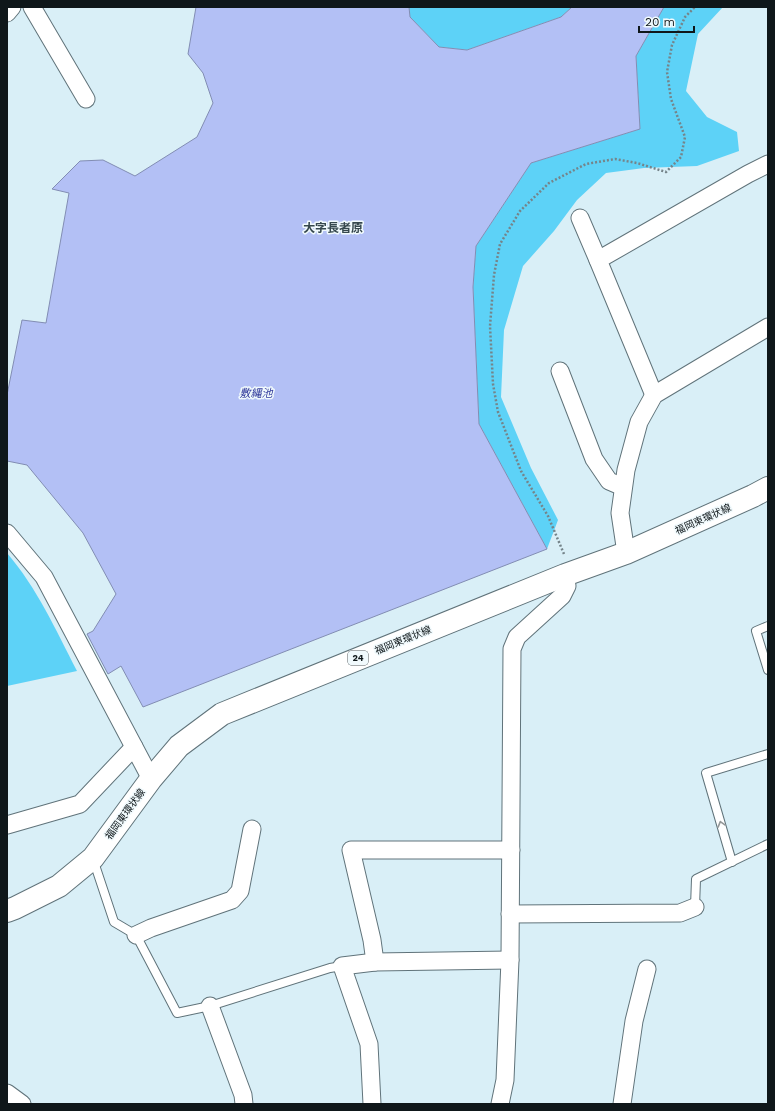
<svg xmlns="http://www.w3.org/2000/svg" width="775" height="1111" viewBox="0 0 775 1111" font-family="'Work Sans','Noto Sans JP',sans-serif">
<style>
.green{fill:#5dd2f7}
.water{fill:#b3c0f5;stroke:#828db3}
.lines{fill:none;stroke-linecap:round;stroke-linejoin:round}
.service-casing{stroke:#60737a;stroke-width:10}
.minor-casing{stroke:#60737a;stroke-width:19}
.primary-casing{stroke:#60737a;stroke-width:24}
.path{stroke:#75848a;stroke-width:2.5;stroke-dasharray:2 2;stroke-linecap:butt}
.service{stroke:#fff;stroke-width:8}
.minor{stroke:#fff;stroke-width:17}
.primary{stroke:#fff;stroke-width:22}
.oneway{stroke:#939798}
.labels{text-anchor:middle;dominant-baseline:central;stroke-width:3;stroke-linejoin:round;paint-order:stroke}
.shield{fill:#f1fafd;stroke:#535b5e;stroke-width:1}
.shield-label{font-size:9px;font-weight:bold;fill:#0f171a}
.street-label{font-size:10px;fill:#0f171a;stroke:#f1fafd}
.water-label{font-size:11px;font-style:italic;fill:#333c9d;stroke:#f1fafd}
.quarter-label{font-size:12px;font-weight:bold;fill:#36484e;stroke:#f1fafd}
</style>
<rect width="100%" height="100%" fill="#d9eff7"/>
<g class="green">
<path d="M409,7H572L561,17L467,50L439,47L410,17Z"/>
<path d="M664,7H723L698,34L686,91L707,117L737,132L739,151L697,166L644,168L606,173L577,200L554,231L523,266L504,330L501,397L531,468L558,520L547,549L479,424L473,287L476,246L531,163L640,129L636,56Z"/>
<path d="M7,553C37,588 56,630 77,671L7,686Z"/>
</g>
<path class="water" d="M196,7H409L410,17L439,47L467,50L561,17L572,7H664L636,56L640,129L531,163L476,246L473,287L479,424L547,549L143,707L121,666L108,674L87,634L93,631L116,594L83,533L27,465L7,461V395L22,320L46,323L69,193L52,189L80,161L103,160L135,176L197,137L213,103L203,73L188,54Z"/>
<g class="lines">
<g class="service-casing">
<g id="service">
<path d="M768,626L756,631L768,670"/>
<path d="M93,859L114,922L136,935L177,1013L210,1006L330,968L342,966"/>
<path d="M732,862L706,773L768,754"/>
<path d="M695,907L696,879L768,844"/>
</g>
</g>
<g class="minor-casing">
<g id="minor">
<path d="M32,7L86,99"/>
<path d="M7,13L12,7"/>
<path d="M580,218L598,260"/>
<path d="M560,371L594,459L609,481L623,487"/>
<path d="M654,395L598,260L748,174L768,164"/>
<path d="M7,533L44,577L151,779"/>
<path d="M626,553L620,513L626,470L639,422L654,395L768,327"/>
<path d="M7,825L80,804L134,747"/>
<path d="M510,914L680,913L695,907"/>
<path d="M136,935L151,928L232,900L240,891L252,829"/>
<path d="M375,962L372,940L351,850H511"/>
<path d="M210,1006L243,1095L244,1104"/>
<path d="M7,1093L22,1104"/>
<path d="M372,1104L369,1044L342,966L375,962L510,960"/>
<path d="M500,1104L505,1080L510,960L512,649L517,637L562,596L567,586L565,575"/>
<path d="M622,1104L634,1021L647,969"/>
</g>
</g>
<g class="primary-casing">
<path id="primary" d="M7,911L15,908L59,886L93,858L151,779L179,746L222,714L565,575L626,553L753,496L768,488"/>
</g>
<path class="path" d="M564,554L548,516L521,471L498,412L493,384L490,326L494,275L500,244L520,211L549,183L586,164L615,159L637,163L666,172L681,157L685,137L671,99L667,72L672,45L685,17L695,7"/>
<use href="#service" class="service"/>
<use href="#minor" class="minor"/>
<use href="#primary" class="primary"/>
</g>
<defs><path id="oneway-chevron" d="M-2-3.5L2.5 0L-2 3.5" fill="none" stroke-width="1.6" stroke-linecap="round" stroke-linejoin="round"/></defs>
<use class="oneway" href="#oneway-chevron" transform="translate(721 824) rotate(-106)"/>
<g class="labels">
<rect class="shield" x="348" y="651" width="20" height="14" rx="3"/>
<g class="shield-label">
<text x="358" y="658">24</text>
</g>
<g class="street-label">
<text transform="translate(703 519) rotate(-24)">福岡東環状線</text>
<text transform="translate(403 640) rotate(-22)">福岡東環状線</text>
<text transform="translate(125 814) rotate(-54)">福岡東環状線</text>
</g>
<g class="water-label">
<text x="256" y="393">敷縄池</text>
</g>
<g class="quarter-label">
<text x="333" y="228">大字長者原</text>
</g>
</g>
<rect width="775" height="1111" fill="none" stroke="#0f171a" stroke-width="16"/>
<path d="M639 26v6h55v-6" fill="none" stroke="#0f171a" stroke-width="2"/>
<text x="645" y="26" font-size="12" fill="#0f171a" stroke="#f1fafd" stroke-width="3" paint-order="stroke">20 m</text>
</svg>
